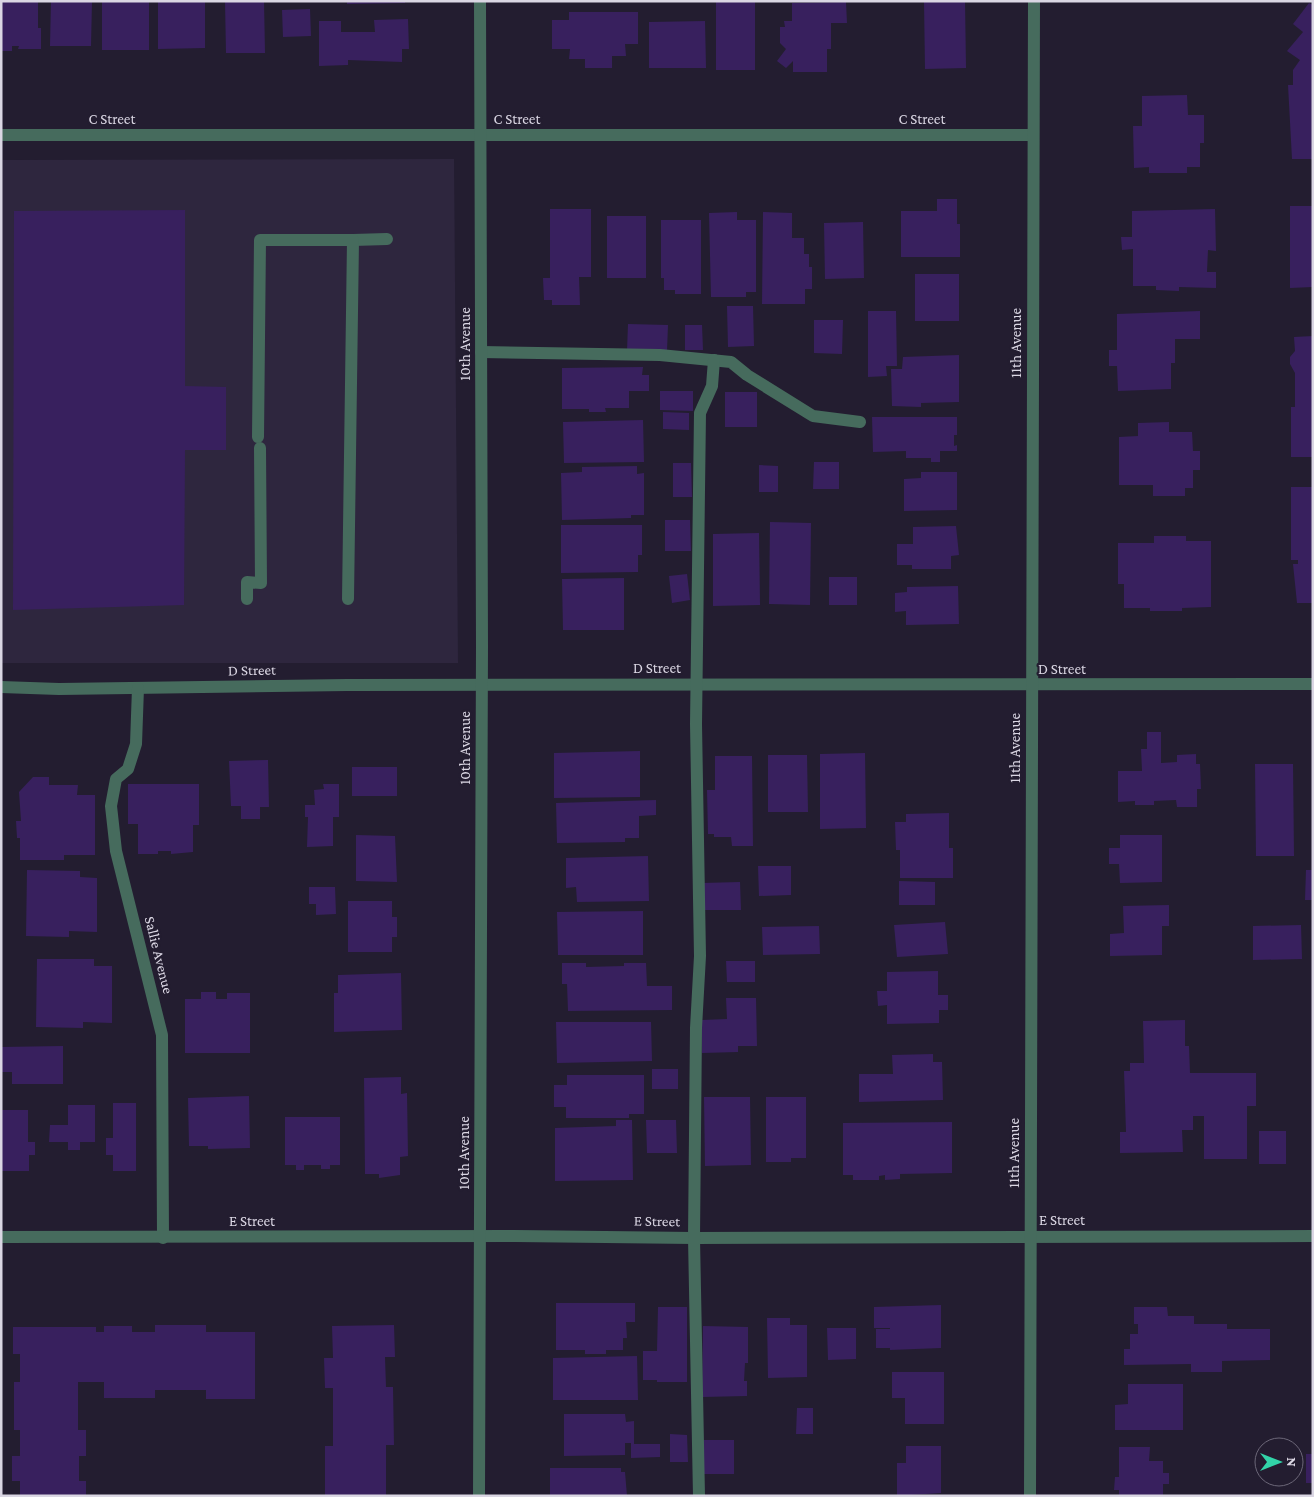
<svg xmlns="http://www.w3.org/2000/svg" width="1314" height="1497" viewBox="0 0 1314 1497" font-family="'Crimson Pro',serif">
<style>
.built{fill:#2e263e}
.building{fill:#38205e}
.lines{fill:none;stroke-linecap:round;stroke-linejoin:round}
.minor{stroke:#466b5d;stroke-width:12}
.labels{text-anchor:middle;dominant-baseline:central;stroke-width:4.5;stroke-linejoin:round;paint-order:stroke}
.street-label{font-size:15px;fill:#dad6e3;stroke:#231d30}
</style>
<rect width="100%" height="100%" fill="#231d30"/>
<path class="built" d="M454,159L458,663H1V160Z"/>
<g class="building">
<path d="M1,1H38V28H41V49H18L19,46H12V51H1Z"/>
<path d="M51,1H92L91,46H50Z"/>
<rect x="102" y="1" width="47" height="49"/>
<path d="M158,1H205V48L158,49Z"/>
<path d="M225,1H264L265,53H226Z"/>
<path d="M347,1H405V3L347,4Z"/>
<rect x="716" y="1" width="39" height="69"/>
<path d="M924,1H965L966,68L925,69Z"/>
<path d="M846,2L847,23H831V49H827V72H793V61L786,68L777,61L786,49L780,43V27H785L784,21H792V3Z"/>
<path d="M1309,3L1313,5V159H1292L1288,85H1293V70L1300,60L1287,51L1303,32L1293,24Z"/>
<path d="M310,9L311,36L283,37L282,10Z"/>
<path d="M569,12H638V44H625L626,56H612V68H585V59H569L570,49H552V20H569Z"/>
<path d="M408,19L409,49H402V62L348,60V65L319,66V21H341V32H375L374,20Z"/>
<path d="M705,21L706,68H649V22Z"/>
<path d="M1187,95L1188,115H1204V143H1200V167H1187V173H1149V167L1134,168L1133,126H1142V96Z"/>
<path d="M937,199H957V224H960V257H901V211H937Z"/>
<path d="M1290,206H1313V287L1290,288Z"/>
<path d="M550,209H591V277H579L580,305H552V300H544L543,278H550Z"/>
<path d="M1215,209L1216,251L1208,250L1207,272H1216V288L1179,287V291L1156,290V286H1133V249L1122,250L1121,237H1132V211Z"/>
<path d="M185,210V386L226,387V450H185L184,605L13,610L14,211Z"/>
<path d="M737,212V220H756V292H746V297H711L709,213Z"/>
<path d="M763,212L792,213V238H804V254H809V267H812V289H805V304H762Z"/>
<rect x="607" y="216" width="39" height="62"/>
<path d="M661,220H701V294H675V290H664V278H661Z"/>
<path d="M863,222L864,278L825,279L824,223Z"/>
<rect x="915" y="274" width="44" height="47"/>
<path d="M727,306H753L754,346L728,347Z"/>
<path d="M868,311H896L897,366H886L887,376L868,377Z"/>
<path d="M1200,311V339H1175V363H1171V389L1118,391L1117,366H1109V350H1117V314Z"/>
<path d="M814,320H843L842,354L814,353Z"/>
<path d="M628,324L668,325L667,351H627Z"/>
<path d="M685,325H702L703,350H685Z"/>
<path d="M1313,336V457H1291V407H1295V373L1290,364V357L1295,351L1294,337Z"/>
<path d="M959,355V402L921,403V407L892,406L891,369H902L903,357Z"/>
<path d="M643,367L642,375H649V391H629V408H605L606,412H589V409H562V368Z"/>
<path d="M660,391H693V411L660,410Z"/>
<rect x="725" y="392" width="32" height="35"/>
<path d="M663,412L689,413V430L663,429Z"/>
<path d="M872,417H957V435H954V446L957,445V451H940V462H931V458H906V451L873,452Z"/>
<path d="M643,420L644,462L564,463L563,422Z"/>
<path d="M1169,422V432H1192L1193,451H1200V470H1193V488H1185V496H1153V485H1119V437L1138,436V423Z"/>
<path d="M814,462H839V489H813Z"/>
<path d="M673,463H691L692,497H673Z"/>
<path d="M759,465L778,466V492H759Z"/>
<path d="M637,466V474L644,473V515H631V518L562,520L561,473L582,472V467Z"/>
<path d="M921,472H957V510L904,511V479L921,478Z"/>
<path d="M1291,487H1313V603H1297L1293,564H1298V560H1291Z"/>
<path d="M665,520H690L691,551H665Z"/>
<path d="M770,522L811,523L810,605L769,604Z"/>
<path d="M561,525H642V555H638V572L561,573Z"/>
<path d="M956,526L959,555L951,556V569H912V565H897V544H913V527Z"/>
<path d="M759,533L760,605L713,606V534Z"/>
<path d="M1154,536H1186V541H1211V607L1182,608V611H1150V608H1124V584H1118V543H1154Z"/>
<path d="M687,574L690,600L672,603L669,576Z"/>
<rect x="829" y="577" width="28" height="28"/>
<path d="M624,578V630H563L562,579Z"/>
<path d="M958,586L959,624L906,625V611L895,612V593L907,592V587Z"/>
<path d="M1147,732H1161V763L1177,762V755L1196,754V764H1200L1201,789H1197V807H1177L1176,800L1154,801V805H1135V801L1118,802V771H1142L1141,749H1147Z"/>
<path d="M640,751V797L554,798V753Z"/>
<path d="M865,753L866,828L820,829V754Z"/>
<path d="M768,755H807L808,812H768Z"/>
<path d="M715,756H752L753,846H732L731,837H714V834H708L707,790H715Z"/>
<path d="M268,760L269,807H260V819H241V806H231L229,761Z"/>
<path d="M1255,764H1293L1294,856H1256Z"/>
<rect x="352" y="767" width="45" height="29"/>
<path d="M33,777H49V785H78L77,795H95V855H64V860H20V838H17L16,821H21L19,792Z"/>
<path d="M128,784H199V825H193V852L171,854V851H158V854H138V824H128Z"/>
<path d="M323,784H339V817H333V846L307,847L308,817H305V805H315L314,790L324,789Z"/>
<path d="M656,800V815L639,816V838H625V842L557,843L556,803Z"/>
<path d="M949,813V848H953V878H900V850H896L895,822H906V814Z"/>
<path d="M356,835L395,836L397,882L356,881Z"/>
<path d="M1120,835H1162V882L1120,883L1119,864H1109V848H1120Z"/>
<path d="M648,856L649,901L577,902L576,887L566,888V858Z"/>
<path d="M758,866H791V895L759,896Z"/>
<path d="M27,870L80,871V877L97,878V932L69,931V937L26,936Z"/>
<path d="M1306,870H1313V900H1305Z"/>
<path d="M899,881L935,882V905H899Z"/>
<path d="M740,882L741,910H701L702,883Z"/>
<path d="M309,887H335L336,914L316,915V904H309Z"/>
<path d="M348,901H392V917H397V937H392V952H348Z"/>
<path d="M1169,905V926H1162V955L1110,956V934L1124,933L1123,906Z"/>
<path d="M643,911V955H558L557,912Z"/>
<path d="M945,922L948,954L897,957L894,925Z"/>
<path d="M1301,925L1302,959L1253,960V926Z"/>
<path d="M819,926L820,954L763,955L762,927Z"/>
<path d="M37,959H94V966H112V1023L83,1022V1028L36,1027Z"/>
<path d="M726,961H755V982H727Z"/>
<path d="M562,963H586V967L624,966V963H646L647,986H672V1010L568,1011L567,984H562Z"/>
<path d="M938,971V995H948V1010H939V1023L887,1024V1005L878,1006L877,991H887V972Z"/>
<path d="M401,973L402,1030L334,1032V993H338V975Z"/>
<path d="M201,992H216V999H227V993H250V1053H185V999H201Z"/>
<path d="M726,998H756L757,1046H738V1052L702,1053V1020L727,1019Z"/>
<path d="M1185,1020V1046H1189L1190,1073H1256V1106H1247V1159H1204V1116H1193V1130H1182L1183,1152L1120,1153V1132H1126L1124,1071H1130V1063H1144L1143,1021Z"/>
<path d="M556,1022H651L652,1061L557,1063Z"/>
<path d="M63,1046V1084H12V1072H2L1,1047Z"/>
<path d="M933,1054V1062H942L943,1100L859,1102V1074H893L892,1055Z"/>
<rect x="652" y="1069" width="26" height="20"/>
<path d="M567,1075H644V1114H629V1118H566V1107H554V1085H567Z"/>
<path d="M401,1077V1094L407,1093L408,1156L400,1157V1175L379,1178V1174H365L364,1078Z"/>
<path d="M249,1096L250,1148L208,1149V1146H189L188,1098Z"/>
<path d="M704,1097H750L751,1165L705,1166Z"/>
<path d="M766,1097H806V1158H791V1162H766Z"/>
<path d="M113,1103H136V1171H113V1155H106V1138H113Z"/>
<path d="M68,1105H95V1142H80V1150H68V1142H49L50,1125H68Z"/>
<path d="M1,1110H28V1142H35V1155H29V1171H1Z"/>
<path d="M285,1117H340V1165H330V1169H321V1165H304V1170H296V1165H285Z"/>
<path d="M616,1120H632L633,1180L555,1181V1128L616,1126Z"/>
<path d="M646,1120H676L677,1153H647Z"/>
<path d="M952,1122V1173L900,1174V1179L885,1180V1175L879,1176V1180H853V1175H843V1123Z"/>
<rect x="1259" y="1131" width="27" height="33"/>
<path d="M556,1303H635V1322H626L627,1338H623V1350H606V1354H585V1350H556Z"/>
<path d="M941,1305V1348L890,1350V1348H876V1329H890V1328H874V1307Z"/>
<path d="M658,1307H687V1382H657V1380H643V1351H657Z"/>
<path d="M1134,1307H1167L1168,1316H1194V1324H1227V1329H1270V1360L1222,1361V1372H1191V1364L1124,1365V1349H1130V1334H1138V1324H1134Z"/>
<path d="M767,1318H790V1325H807V1377L768,1378Z"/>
<path d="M155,1325H206V1332H255V1399H206V1390H155V1398H104V1382H78V1430H86V1456H79V1481H86V1496H20V1481H12V1456H20V1430H14V1382H20V1354H13V1327H96V1332H104V1326H132V1332H155Z"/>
<path d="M394,1325L395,1357H385L386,1387H393L394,1445H386V1496H325V1446H333V1388H325L324,1358H333L332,1326Z"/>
<path d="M703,1326L748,1327V1363H745L744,1381H747V1396L702,1397Z"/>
<path d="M827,1328H856V1359L828,1360Z"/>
<path d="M637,1356L638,1400H553V1358Z"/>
<path d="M892,1372H944V1424H905V1398H892Z"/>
<path d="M1128,1384H1183V1430H1115V1405L1128,1404Z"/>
<path d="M797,1408H813V1434H796Z"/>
<path d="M564,1414H625L626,1422L634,1421V1444H660V1457L631,1458V1443H625V1455L564,1456Z"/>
<path d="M670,1434L687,1435L688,1462H670Z"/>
<rect x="703" y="1440" width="31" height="34"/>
<path d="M906,1446H941V1493L897,1496V1463H906Z"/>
<path d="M1119,1447H1150L1149,1461H1163V1473H1169V1484H1163V1496H1119V1490H1114L1115,1477H1119Z"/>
<rect x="1306" y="1454" width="7" height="29"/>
<path d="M550,1468H621V1472H625L627,1496H550Z"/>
</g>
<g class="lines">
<g class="minor">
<path d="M1,135H1033"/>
<path d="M353,240L387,239"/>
<path d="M481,352L660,355L731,362L747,375L813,416L860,422"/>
<path d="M258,437L260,240H353L348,599"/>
<path d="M247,599V582L261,583L260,448"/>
<path d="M1,687L59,689L347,685L1313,684"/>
<path d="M138,688L136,744L128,769L116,779L111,806L116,851L162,1035L163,1238"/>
<path d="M1,1237L515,1236L694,1238L1313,1236"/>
<path d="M479,1496L482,646L480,1"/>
<path d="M699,1496L694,1238L696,1028L700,956L696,724L700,413L712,386L714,360"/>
<path d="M1030,1496L1034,1"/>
</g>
</g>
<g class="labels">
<g class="street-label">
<text x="112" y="119">C Street</text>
<text x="517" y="119">C Street</text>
<text x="922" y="119">C Street</text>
<text transform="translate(1016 343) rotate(-90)">11th Avenue</text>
<text transform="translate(465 344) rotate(-90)">10th Avenue</text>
<text x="657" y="668">D Street</text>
<text x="1062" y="669">D Street</text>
<text transform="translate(252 670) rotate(-1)">D Street</text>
<text transform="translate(465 748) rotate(-90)">10th Avenue</text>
<text transform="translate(1015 748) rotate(-90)">11th Avenue</text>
<text transform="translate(159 955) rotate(76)">Sallie Avenue</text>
<text transform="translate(464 1153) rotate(-90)">10th Avenue</text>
<text transform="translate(1014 1153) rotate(-90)">11th Avenue</text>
<text x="1062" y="1220">E Street</text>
<text x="252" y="1221">E Street</text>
<text transform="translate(657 1221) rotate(1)">E Street</text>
</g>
</g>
<rect width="1314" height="1497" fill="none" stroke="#dad6e3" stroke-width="5"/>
<g transform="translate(1279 1462) rotate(90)"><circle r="24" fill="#231d30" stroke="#6c6778"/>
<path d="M0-4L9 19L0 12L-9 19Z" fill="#32d4a9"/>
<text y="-8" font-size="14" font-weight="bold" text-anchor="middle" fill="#dad6e3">N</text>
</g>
</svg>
